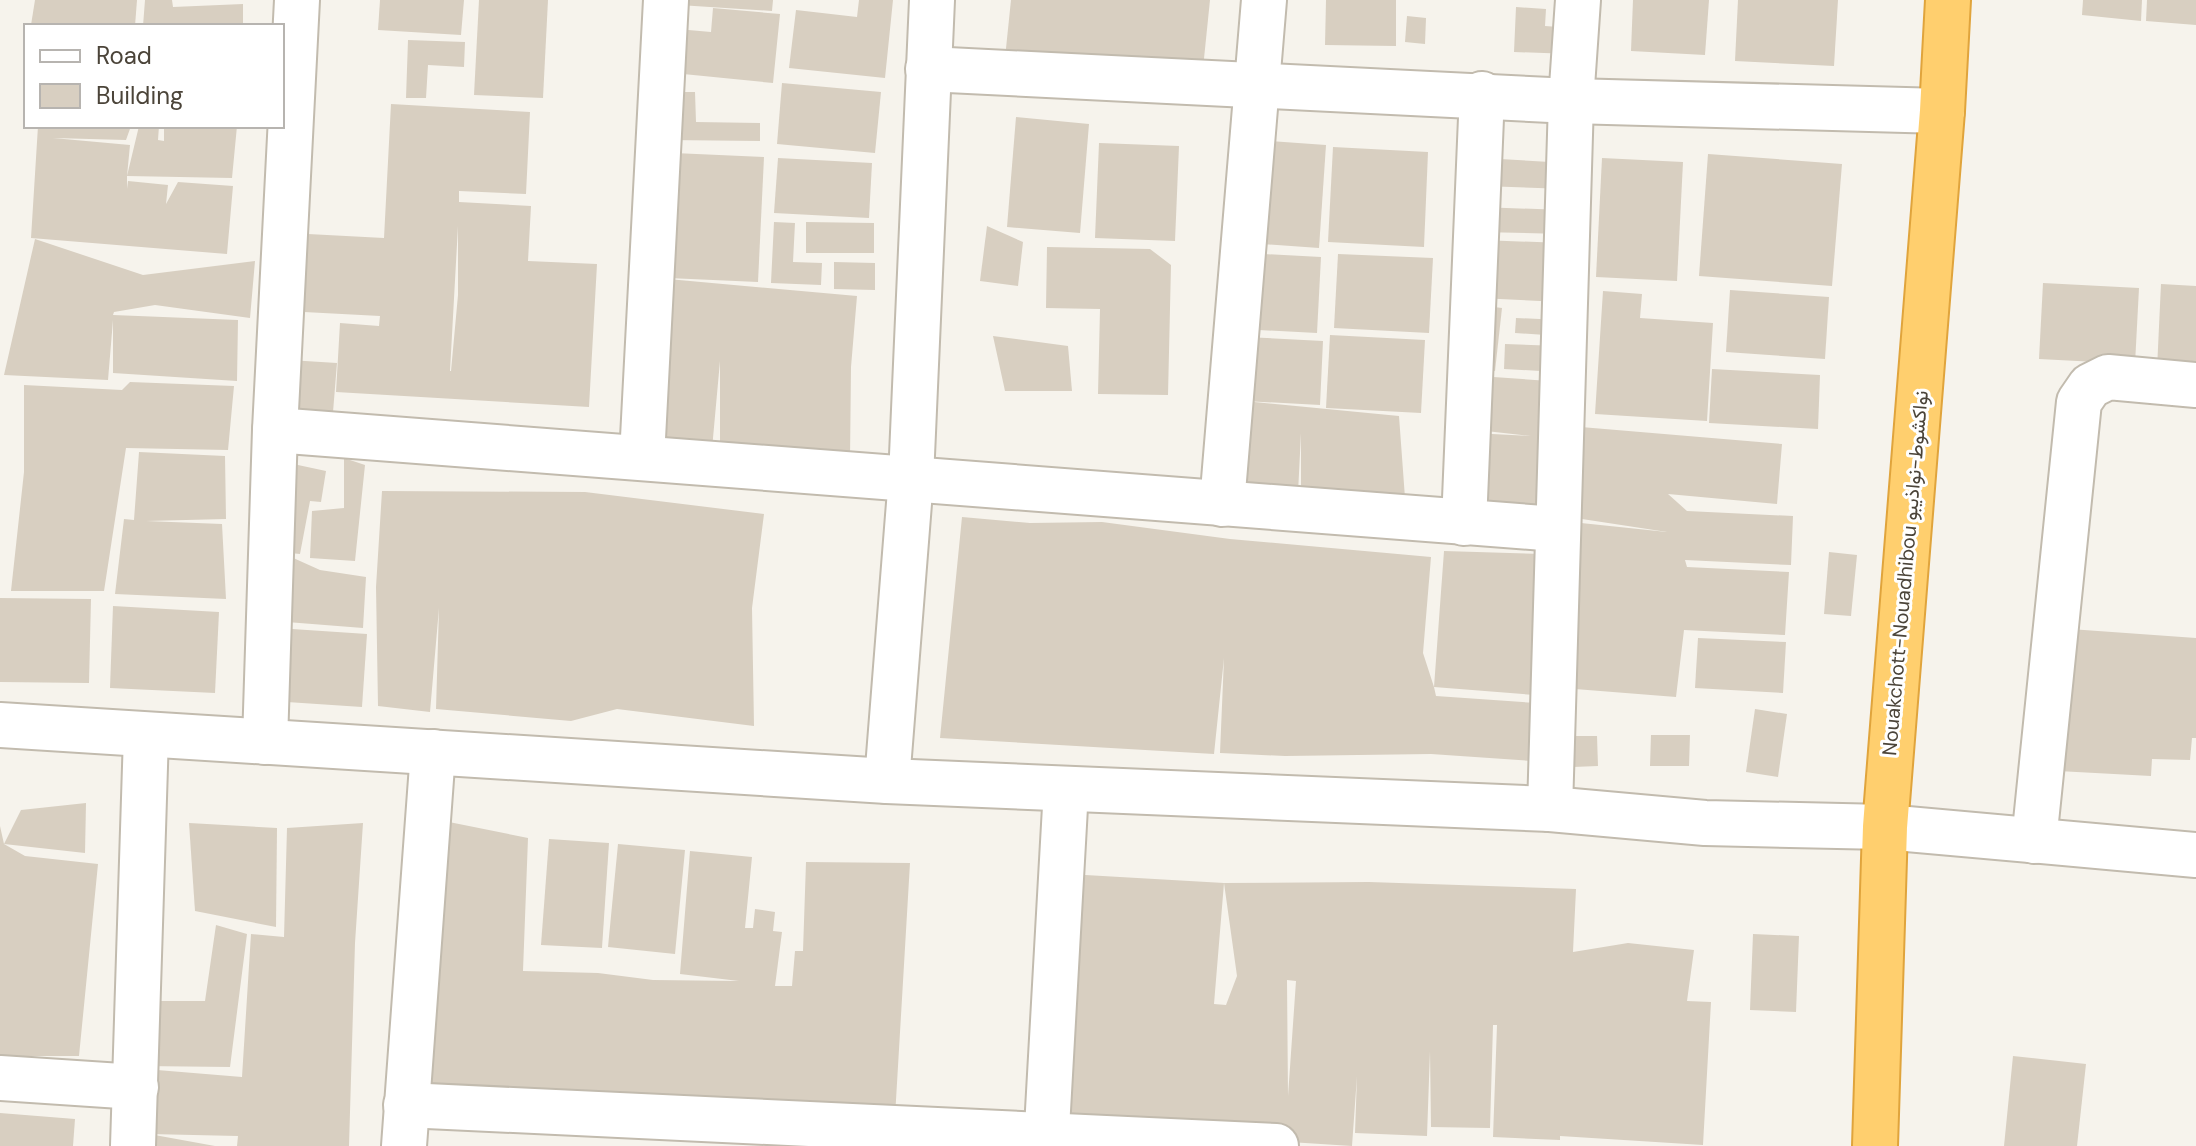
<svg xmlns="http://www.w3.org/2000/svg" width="2196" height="1146" viewBox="0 0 2196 1146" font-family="'DM Sans',Vazirmatn,sans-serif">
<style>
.building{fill:#d8cfc1;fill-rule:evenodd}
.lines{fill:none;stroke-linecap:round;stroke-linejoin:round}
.minor-casing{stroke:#c2bbae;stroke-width:48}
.highway-casing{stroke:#e0a43c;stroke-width:48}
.minor{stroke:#fff;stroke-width:44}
.highway{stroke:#ffcf6e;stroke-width:44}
.labels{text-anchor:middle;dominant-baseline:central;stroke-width:6;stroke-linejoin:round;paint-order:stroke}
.street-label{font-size:20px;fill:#4b4439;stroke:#fff}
</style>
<rect width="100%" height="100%" fill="#f6f3ec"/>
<g class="building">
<path d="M35,0H137L135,26L31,25Z"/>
<path d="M145,0H172L173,7L243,4V26H143Z"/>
<path d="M380,0H464L461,35L378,30Z"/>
<path d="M479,0H548L543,98L474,95Z"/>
<path d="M680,0H773L772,11L679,5Z"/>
<path d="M859,0H893L885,78L789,68L796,10L857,17Z"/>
<path d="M1011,0H1210L1202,78L1005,58Z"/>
<path d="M1326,0H1396V46L1325,45Z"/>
<path d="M1633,0H1709L1705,55L1631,51Z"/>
<path d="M1738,0H1838L1834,66L1735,61Z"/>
<path d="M2083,0H2142L2141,21L2082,15Z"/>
<path d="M2147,0H2196V25L2146,21Z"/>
<path d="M1516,7L1546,9L1545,26L1572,28L1571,54L1514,52Z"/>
<path d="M713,8L780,14L773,83L673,73L677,29L711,32Z"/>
<path d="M1407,16L1426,18L1425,44L1405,42Z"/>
<path d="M408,40L465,42L464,67L428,65L426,98H406Z"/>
<path d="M782,83L881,92L875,153L777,144Z"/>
<path d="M667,92H695L696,122L760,123V141L667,140Z"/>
<path d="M391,104L530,112L526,194L459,191V202L531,206L528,261L597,264L589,407L336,392L340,323L379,326L380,316L304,312L308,234L384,238ZM458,226V295L451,371H450Z"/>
<path d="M1016,117L1089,124L1080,233L1007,227Z"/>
<path d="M38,126H131L126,140L53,138L130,145L127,176L139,126H159L158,140L164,141V126H237L232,178L127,176V189L128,181L168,185L166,204L178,182L233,186L227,254L31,238Z"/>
<path d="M1254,140L1326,145L1319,248L1248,243Z"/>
<path d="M1099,143L1179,146L1175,241L1095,238Z"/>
<path d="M1333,147L1428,152L1424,247L1328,242Z"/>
<path d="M674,153L764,157L758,282L668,278Z"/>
<path d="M1708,154L1842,164L1832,286L1699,276Z"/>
<path d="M778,158L872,163L869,218L774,213Z"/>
<path d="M1483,158L1567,163L1566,189L1482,186Z"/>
<path d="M1602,158L1683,162L1677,281L1596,277Z"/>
<path d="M1480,207L1564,210L1563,234L1480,232Z"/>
<path d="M774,222L795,223L793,262L822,263L821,285L771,283Z"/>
<path d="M806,222L874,223V253H806Z"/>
<path d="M987,226L1023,242L1018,286L980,281Z"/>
<path d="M35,239L143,275L255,261L250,318L155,305L114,312L113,315L238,320L237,381L113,373V320L108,380L4,375Z"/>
<path d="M1481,240L1563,243L1561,302L1479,298Z"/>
<path d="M1047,247L1150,249L1171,265L1168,395L1098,394L1100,309L1046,308Z"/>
<path d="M1245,253L1321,257L1317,333L1241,329Z"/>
<path d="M1338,254L1433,258L1429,333L1334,328Z"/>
<path d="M834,262L875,263V290L834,289Z"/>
<path d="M668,279L857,296L851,367L850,459L720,458V361L712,449L653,444Z"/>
<path d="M2043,283L2139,288L2135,364L2039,359Z"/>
<path d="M2161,284L2196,286V371L2157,369Z"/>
<path d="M1730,290L1829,297L1825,359L1726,352Z"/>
<path d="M1603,291L1642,294L1640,318L1713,323L1707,421L1595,414Z"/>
<path d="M1479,305L1502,308L1495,371L1473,368Z"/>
<path d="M1516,318L1560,320V336L1515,333Z"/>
<path d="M1330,335L1425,340L1421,413L1326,408Z"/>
<path d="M993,336L1068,346L1072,391H1005Z"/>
<path d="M1246,337L1323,341L1320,405L1244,401L1399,416L1405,498L1301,491V433L1298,493L1234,487Z"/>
<path d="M1505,344L1559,346L1558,372L1504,369Z"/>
<path d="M289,360L337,363L333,412L285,409Z"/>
<path d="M1712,369L1820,375L1818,429L1709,423Z"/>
<path d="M1479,376L1549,381L1539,511L1469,504L1473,433L1531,436L1477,430Z"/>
<path d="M130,382L234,386L228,450L126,448L104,591H11L24,472V385L122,390Z"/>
<path d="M1569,426L1782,444L1777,504L1668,494L1687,511L1793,516L1791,565L1685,560L1687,567L1789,572L1785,635L1684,630L1676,697L1575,689L1581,523L1667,532L1582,519Z"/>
<path d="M139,452L225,456L226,519L146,521L222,524L226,599L115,594L124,519L134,520Z"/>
<path d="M344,458L365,465L355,561L310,558L312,511L344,508Z"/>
<path d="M284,462L326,471L321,502L310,501L300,554L280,552L320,570L366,577L363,628L274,621Z"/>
<path d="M382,491L585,492L764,514L752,608L754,726L617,709L571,721L436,709L439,608L430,712L378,706L376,587Z"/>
<path d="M962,517L1030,523L1102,522L1230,539L1431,557L1423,653L1434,687L1444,551L1543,554L1535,695L1434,687L1436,696L1536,703L1532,761L1431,754L1285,756L1220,753L1224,658L1214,754L940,738Z"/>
<path d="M1829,552L1857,555L1851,616L1824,614Z"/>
<path d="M0,598L91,599L89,683L0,682Z"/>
<path d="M113,606L219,612L215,693L110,688Z"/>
<path d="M277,628L367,634L362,707L272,701Z"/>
<path d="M2070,629L2196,638V738H2192L2190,760L2152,759L2151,776L2058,771Z"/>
<path d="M1698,638L1786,642L1783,693L1695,688Z"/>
<path d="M1755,709L1787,714L1778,777L1746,772Z"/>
<path d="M1651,735H1690L1689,766H1650Z"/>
<path d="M1572,736H1597L1598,766L1573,767Z"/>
<path d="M86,803L85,853L4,844L21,810Z"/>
<path d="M439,820L528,838L523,971L598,973L653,980L739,981L680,974L690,851L752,857L745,928H753L755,909L775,912L773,931L782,932L775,986H792L795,951H803L806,862L910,863L895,1117L415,1091Z"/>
<path d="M189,823L277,828L276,927L195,911Z"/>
<path d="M363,823L355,943L349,1146H237L238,1136L149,1134L215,1146H147L157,1070L242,1077L251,934L284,937L287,828Z"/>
<path d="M0,826L4,844L25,856L98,864L79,1056H0Z"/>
<path d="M549,839L609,843L602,948L541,945Z"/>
<path d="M618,844L685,850L675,954L608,947Z"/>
<path d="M1068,874L1224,883L1214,1004L1226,1005L1237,976L1224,883L1369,882L1576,889L1573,952L1628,943L1694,950L1687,1001L1711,1002L1703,1145L1560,1136V1140L1493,1137L1497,1025H1493L1490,1128L1431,1127L1430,1051L1427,1136L1355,1133L1357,1076L1352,1146L1049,1127ZM1287,980L1296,981L1288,1096Z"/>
<path d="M216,925L247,934L230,1067L142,1066L144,1001H205Z"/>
<path d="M1753,934L1799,936L1796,1012L1750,1010Z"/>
<path d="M2013,1056L2086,1064L2077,1146H2004Z"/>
<path d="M0,1113L75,1119L73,1146H0Z"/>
</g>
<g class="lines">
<g class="minor-casing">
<g id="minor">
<path d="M928,69L1571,101L1942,111"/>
<path d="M275,430L1556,529"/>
<path d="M642,457L666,0"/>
<path d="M1222,504L1264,0"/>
<path d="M1464,523L1482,94"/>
<path d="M0,725L887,781L1550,809L1705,823L1885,827L2196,855"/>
<path d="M265,742L275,430L297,0"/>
<path d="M887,781L911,478L932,0"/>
<path d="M1550,809L1571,101L1578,0"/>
<path d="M2034,841L2079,402L2090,386L2108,377L2196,385"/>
<path d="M0,1078L136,1087"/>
<path d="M406,1105L1276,1146"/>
<path d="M133,1146L146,735"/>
<path d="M404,1146L433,752"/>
<path d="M1046,1146L1066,789"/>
</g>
</g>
<g class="highway-casing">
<path id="highway" d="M1875,1146L1885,827L1942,111L1948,0"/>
</g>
<use href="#minor" class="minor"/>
<use href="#highway" class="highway"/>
</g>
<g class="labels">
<g class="street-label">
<text transform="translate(1905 573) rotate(-85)">Nouakchott-Nouadhibou نواكشوط-نواذيبو</text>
</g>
</g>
<rect x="24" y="24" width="260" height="104" fill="#ffffff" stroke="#b7b4b0" stroke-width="2"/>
<rect x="40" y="50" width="40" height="12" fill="#ffffff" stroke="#b7b4b0" stroke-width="2"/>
<text x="96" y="64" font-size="24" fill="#4b4439">Road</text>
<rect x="40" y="84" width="40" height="24" fill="#d8cfc1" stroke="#b7b4b0" stroke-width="2"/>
<text x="96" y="104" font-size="24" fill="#4b4439">Building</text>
</svg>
